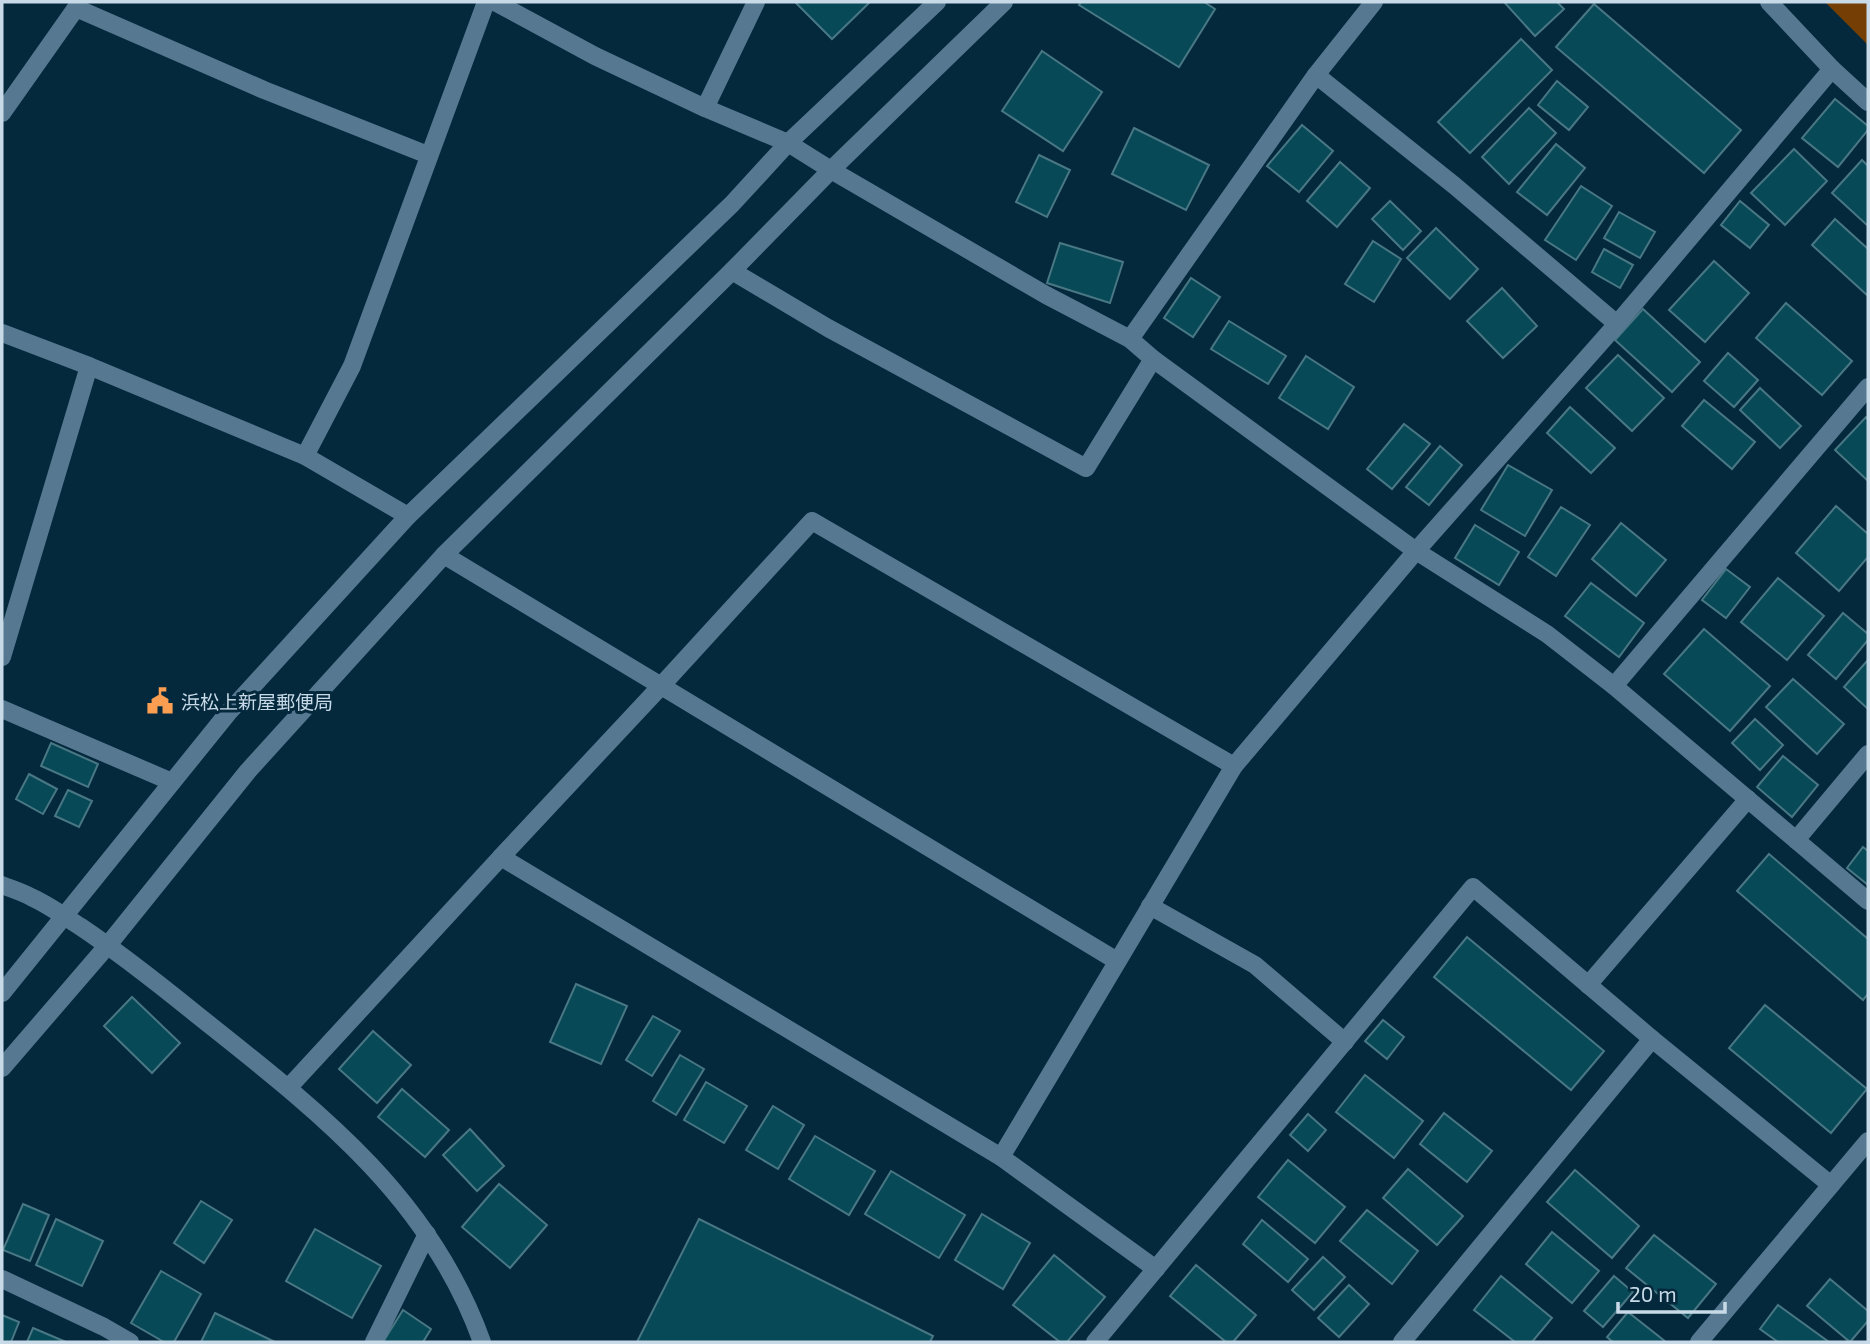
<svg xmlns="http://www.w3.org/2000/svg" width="1870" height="1344" viewBox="0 0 1870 1344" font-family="'Exo 2','Noto Sans JP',sans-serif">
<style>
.green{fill:#753e05}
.building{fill:#084957;stroke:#497784;stroke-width:2}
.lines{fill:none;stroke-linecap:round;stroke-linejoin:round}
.minor{stroke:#567991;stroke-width:18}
.labels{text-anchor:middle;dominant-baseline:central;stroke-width:6;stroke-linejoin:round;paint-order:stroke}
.poi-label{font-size:19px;fill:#c8dae8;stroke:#04293d;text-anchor:start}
</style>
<rect width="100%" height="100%" fill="#04293d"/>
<path class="green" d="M1825,2H1868V45Z"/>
<g class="building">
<path d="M795,2H870L832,39Z"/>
<path d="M1081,2H1204L1215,9L1179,67L1079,5Z"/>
<path d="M1504,2H1557L1564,9L1535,36Z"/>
<path d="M1594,4L1741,130L1704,173L1556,47Z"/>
<path d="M1521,39L1552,70L1470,153L1438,122Z"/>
<path d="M1042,51L1102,92L1063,151L1002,111Z"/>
<path d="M1557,81L1588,107L1569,130L1538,105Z"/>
<path d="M1835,99L1868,126V130L1838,167L1802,138Z"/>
<path d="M1529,108L1556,133L1509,184L1482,157Z"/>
<path d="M1302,125L1333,151L1299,192L1267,166Z"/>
<path d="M1134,128L1209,165L1186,210L1112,174Z"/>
<path d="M1556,144L1585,168L1547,215L1517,192Z"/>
<path d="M1794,149L1827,181L1785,225L1751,193Z"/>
<path d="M1039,155L1070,170L1047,217L1016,202Z"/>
<path d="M1862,160L1868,166V226L1832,193Z"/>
<path d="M1340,162L1370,188L1337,227L1307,201Z"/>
<path d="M1581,186L1612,206L1576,260L1545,240Z"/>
<path d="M1390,201L1421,231L1403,250L1372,219Z"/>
<path d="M1740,201L1769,225L1750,248L1721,225Z"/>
<path d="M1619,212L1655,232L1640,258L1604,238Z"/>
<path d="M1835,219L1868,249V296L1812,245Z"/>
<path d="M1436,228L1478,269L1450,299L1407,258Z"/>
<path d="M1373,241L1401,259L1374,302L1345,284Z"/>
<path d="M1060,243L1123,262L1110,303L1047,283Z"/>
<path d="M1604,249L1633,265L1620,288L1592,272Z"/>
<path d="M1714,261L1749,293L1705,342L1669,310Z"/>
<path d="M1191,278L1220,297L1193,337L1164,318Z"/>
<path d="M1502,288L1537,326L1503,358L1467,321Z"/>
<path d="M1786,303L1852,361L1822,395L1756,338Z"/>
<path d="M1643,309L1700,362L1672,392L1615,340Z"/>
<path d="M1229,321L1286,356L1268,384L1211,349Z"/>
<path d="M1728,353L1758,380L1734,407L1704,381Z"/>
<path d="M1618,355L1664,398L1632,431L1586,388Z"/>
<path d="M1306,356L1354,387L1328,429L1279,398Z"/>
<path d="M1760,388L1801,426L1780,448L1740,410Z"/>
<path d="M1704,400L1755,442L1732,469L1682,426Z"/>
<path d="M1570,407L1615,448L1591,473L1547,433Z"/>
<path d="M1866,417L1868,420V481L1835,450Z"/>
<path d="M1404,424L1430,444L1392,489L1367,469Z"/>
<path d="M1440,446L1462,465L1429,505L1406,487Z"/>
<path d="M1508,465L1552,490L1525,536L1481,510Z"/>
<path d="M1836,506L1868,534V557L1839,591L1796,553Z"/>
<path d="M1561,507L1590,525L1556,576L1528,557Z"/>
<path d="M1621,523L1666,560L1636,596L1592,559Z"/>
<path d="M1475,525L1519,552L1499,585L1455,558Z"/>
<path d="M1726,569L1750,587L1726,618L1702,600Z"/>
<path d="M1778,578L1824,616L1787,660L1741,622Z"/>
<path d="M1591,583L1644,623L1619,657L1565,616Z"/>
<path d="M1843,613L1868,634V640L1836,679L1808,655Z"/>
<path d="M1704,629L1770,686L1730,731L1664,674Z"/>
<path d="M1868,660V709L1844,687Z"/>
<path d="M1793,679L1844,724L1817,754L1766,707Z"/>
<path d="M1755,719L1783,745L1760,770L1732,743Z"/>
<path d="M51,743L98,764L88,787L41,766Z"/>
<path d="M1783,756L1818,785L1792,817L1757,787Z"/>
<path d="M29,774L57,789L43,814L16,799Z"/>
<path d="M68,790L92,801L79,827L55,816Z"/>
<path d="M1863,847L1868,851V885L1847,868Z"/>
<path d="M1769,854L1868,939V994L1863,1000L1737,891Z"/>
<path d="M1467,937L1604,1051L1571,1090L1434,977Z"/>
<path d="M576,984L627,1006L601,1064L550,1042Z"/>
<path d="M132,997L180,1043L152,1073L104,1026Z"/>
<path d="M1765,1005L1867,1089L1831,1133L1729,1048Z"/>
<path d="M653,1016L680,1031L652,1076L626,1060Z"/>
<path d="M1383,1020L1404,1037L1387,1059L1365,1041Z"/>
<path d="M373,1031L411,1065L377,1103L339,1069Z"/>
<path d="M680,1055L704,1069L676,1115L653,1101Z"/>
<path d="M1365,1075L1423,1121L1394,1158L1336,1112Z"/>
<path d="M706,1082L747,1106L724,1143L684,1120Z"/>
<path d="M402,1089L449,1130L425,1157L378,1117Z"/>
<path d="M773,1106L804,1125L778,1169L746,1150Z"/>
<path d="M1444,1113L1492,1151L1467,1182L1420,1144Z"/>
<path d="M1308,1114L1326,1130L1308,1151L1290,1135Z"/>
<path d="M470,1129L504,1166L477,1191L443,1155Z"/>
<path d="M815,1136L875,1171L849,1215L789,1179Z"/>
<path d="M1288,1160L1345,1207L1315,1243L1258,1197Z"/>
<path d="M1408,1169L1463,1216L1437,1245L1383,1198Z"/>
<path d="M1575,1170L1639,1226L1612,1258L1547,1202Z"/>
<path d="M891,1171L965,1215L939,1258L865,1214Z"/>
<path d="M499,1184L547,1225L510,1268L462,1227Z"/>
<path d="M201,1201L232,1220L204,1263L174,1243Z"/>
<path d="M23,1204L49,1215L30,1261L3,1250Z"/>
<path d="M1367,1210L1418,1251L1392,1284L1340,1241Z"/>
<path d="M982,1214L1030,1243L1003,1289L955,1260Z"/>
<path d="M56,1219L103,1241L82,1286L36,1265Z"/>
<path d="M699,1219L933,1336L930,1342H637Z"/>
<path d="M1262,1220L1308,1259L1288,1282L1243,1244Z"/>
<path d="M315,1229L381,1266L352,1318L286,1281Z"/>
<path d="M1552,1232L1599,1271L1572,1303L1526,1264Z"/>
<path d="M1654,1235L1716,1284L1688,1318L1626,1268Z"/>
<path d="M1054,1255L1105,1297L1067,1342H1060L1013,1305Z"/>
<path d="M1323,1257L1345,1277L1314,1310L1292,1290Z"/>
<path d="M1196,1265L1256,1315L1233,1342H1226L1170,1296Z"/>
<path d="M161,1271L201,1294L174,1342H164L131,1323Z"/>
<path d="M1501,1276L1552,1318L1532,1342H1515L1474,1310Z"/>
<path d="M1614,1276L1633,1292L1603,1327L1584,1311Z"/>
<path d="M1830,1279L1868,1311V1321L1850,1342L1807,1306Z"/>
<path d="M1349,1285L1369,1304L1339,1337L1318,1318Z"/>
<path d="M1778,1305L1829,1342H1778L1760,1329Z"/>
<path d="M403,1310L431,1329L423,1342H383Z"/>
<path d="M1628,1312L1666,1342H1613L1607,1337Z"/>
<path d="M215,1313L275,1342H201Z"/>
<path d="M2,1315L19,1322L11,1342H2Z"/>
<path d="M33,1328L66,1342H27Z"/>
</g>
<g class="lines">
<g class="minor">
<path d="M495,2L595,56L705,108L788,143L831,170L1046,295L1130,339L1153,359L1416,551L1547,634L1614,686L1868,901"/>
<path d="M76,8L264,90L428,155"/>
<path d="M1832,69L1868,102"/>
<path d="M1316,75L1455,186L1617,324"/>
<path d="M705,108L756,2"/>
<path d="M2,113L76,8L78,2"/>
<path d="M732,271L828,328L1086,468L1153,359"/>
<path d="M2,333L89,366L305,456"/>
<path d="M1130,339L1316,75L1374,2"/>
<path d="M408,516L305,456L352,366L486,2"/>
<path d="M444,555L1117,961"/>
<path d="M2,657L89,366"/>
<path d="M1614,686L1868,387"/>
<path d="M2,709L172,782"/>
<path d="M1234,766L1416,551L1617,324L1832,69L1769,2"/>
<path d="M1796,840L1868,754"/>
<path d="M501,857L661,686L812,521L1234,766L1001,1157"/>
<path d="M2,885C12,889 22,892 31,897C49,905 65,917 81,927C121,954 159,984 196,1014C314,1108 429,1194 482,1342"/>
<path d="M1150,906L1255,965L1345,1042"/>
<path d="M1588,985L1748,799"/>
<path d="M2,993L228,713L408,516L732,204L788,143L937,2"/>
<path d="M2,1068L108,945L248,771L444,555L732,271L831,170L1004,2"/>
<path d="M289,1087L501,857L1001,1157L1156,1269"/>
<path d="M2,1279L104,1327L130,1342"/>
<path d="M374,1342L427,1234"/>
<path d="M1095,1342L1473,887L1652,1039L1831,1185L1868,1141"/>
<path d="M1402,1342L1652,1039"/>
<path d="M1699,1342L1831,1185"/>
</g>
</g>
<defs>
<g id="civic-bare" transform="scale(2.1)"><path d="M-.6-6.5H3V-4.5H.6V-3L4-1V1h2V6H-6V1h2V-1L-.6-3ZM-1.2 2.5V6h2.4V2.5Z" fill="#fb9e51" stroke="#04293d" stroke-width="2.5" paint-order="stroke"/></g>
</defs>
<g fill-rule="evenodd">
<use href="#civic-bare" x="160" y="701"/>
</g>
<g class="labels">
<g class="poi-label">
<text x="181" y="701">浜松上新屋郵便局</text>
</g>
</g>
<rect width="1870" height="1344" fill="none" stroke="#c8dae8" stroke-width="7"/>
<path d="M1618 1302v10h107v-10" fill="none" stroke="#c8dae8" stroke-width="3.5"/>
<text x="1629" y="1302" font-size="21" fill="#c8dae8" stroke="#04293d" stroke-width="5" paint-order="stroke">20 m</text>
</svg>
